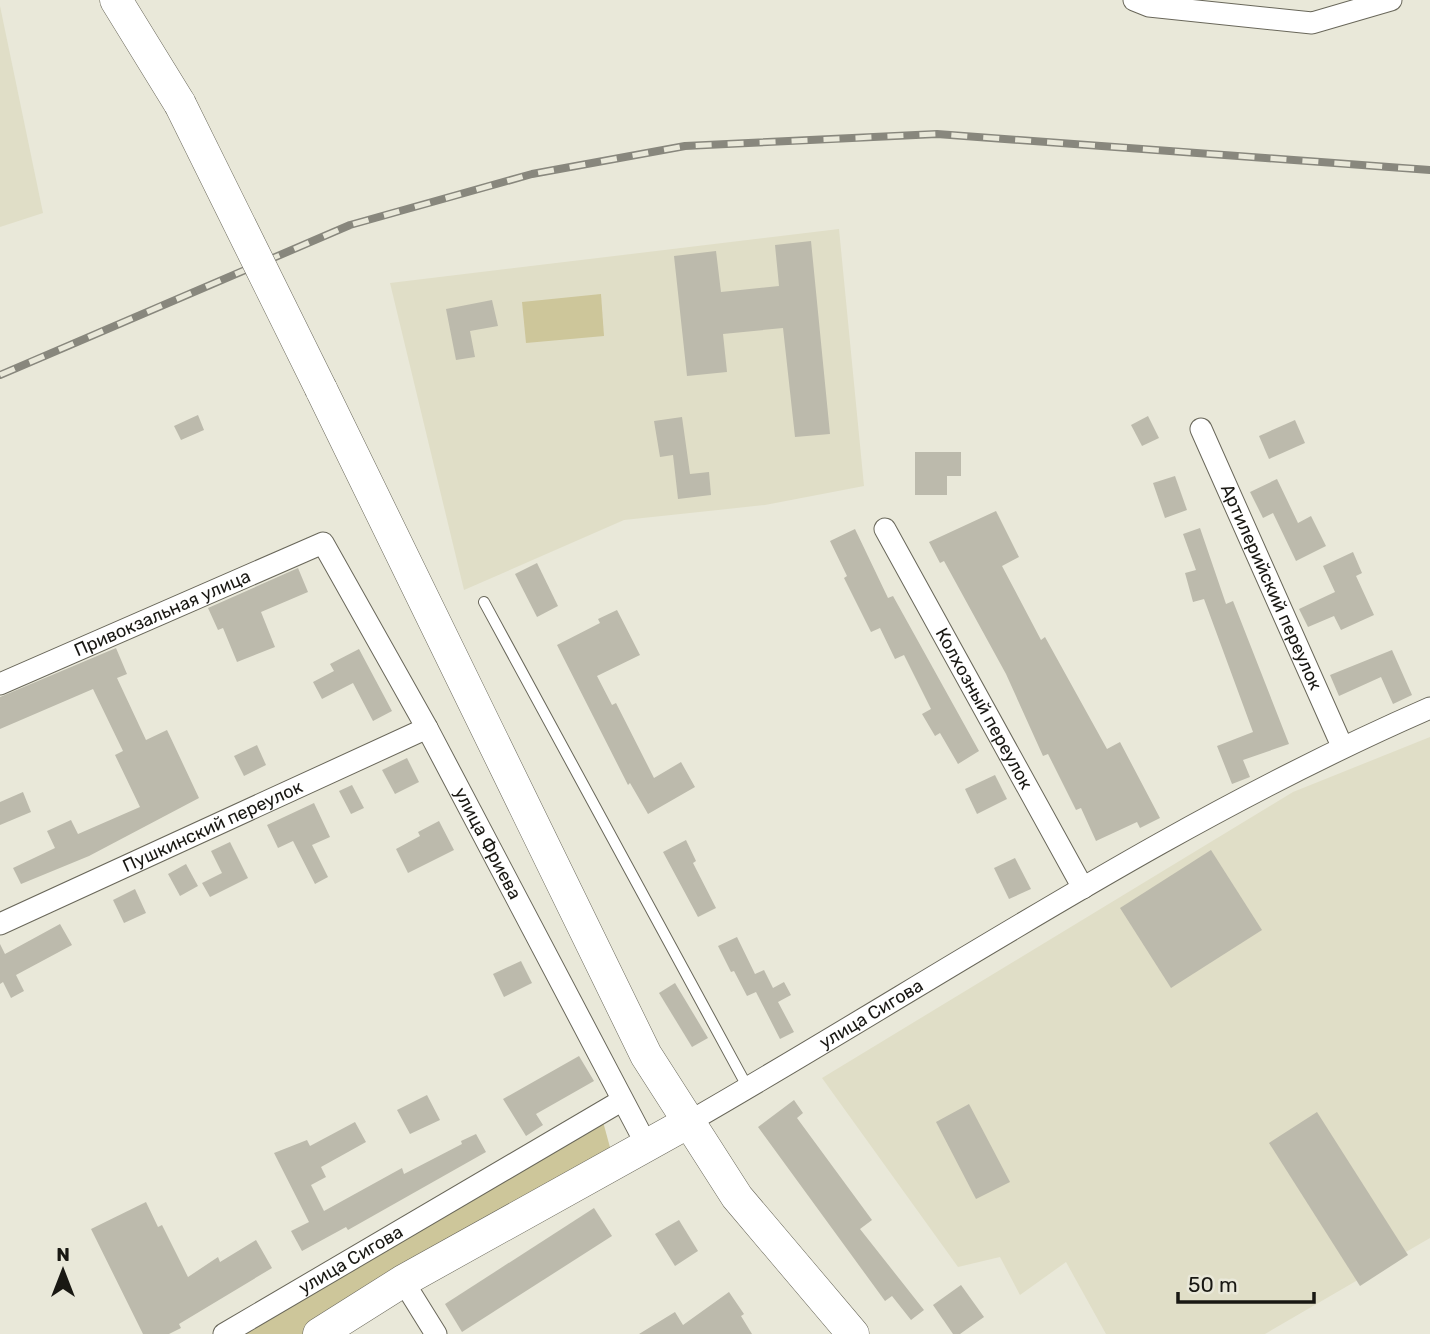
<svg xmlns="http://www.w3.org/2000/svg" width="1430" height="1334" viewBox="0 0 1430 1334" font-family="Rubik,sans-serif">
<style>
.built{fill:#e0dec7}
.green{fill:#cdc69a}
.building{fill:#bcbaac}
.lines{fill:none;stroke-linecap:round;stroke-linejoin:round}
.service-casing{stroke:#69675a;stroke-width:12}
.minor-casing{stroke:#69675a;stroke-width:23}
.secondary-casing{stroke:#69675a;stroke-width:33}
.service{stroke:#fff;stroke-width:10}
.minor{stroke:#fff;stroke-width:21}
.secondary{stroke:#fff;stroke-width:32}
.rail-casing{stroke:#88877d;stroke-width:8}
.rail{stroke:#e9e8d9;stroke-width:5;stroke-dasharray:16;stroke-linecap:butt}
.secondary-bridge-casing{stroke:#69675a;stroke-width:33;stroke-linecap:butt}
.secondary-bridge{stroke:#fff;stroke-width:32}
.labels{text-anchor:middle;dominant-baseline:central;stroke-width:7;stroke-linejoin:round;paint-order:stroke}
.street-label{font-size:18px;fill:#191813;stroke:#e9e8d9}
</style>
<rect width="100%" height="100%" fill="#e9e8d9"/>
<g class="built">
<path d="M0,6L43,213L0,227Z"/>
<path d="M839,229L864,486L765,505L624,520L464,590L390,283Z"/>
<path d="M1430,737V1238L1265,1334H1106L1066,1262L1020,1295L1000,1257L958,1267L822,1078L1293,792Z"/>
</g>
<g class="green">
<path d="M601,294L604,336L526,343L522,302Z"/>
<path d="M602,1118L611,1151L310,1334H236Z"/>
</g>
<g class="building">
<path d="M811,241L830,434L795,437L783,328L723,334L727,372L687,376L674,256L716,251L721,292L779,286L775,245Z"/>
<path d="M492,300L498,326L470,331L475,357L456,360L446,309Z"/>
<path d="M198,415L204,430L181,440L174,426Z"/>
<path d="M1148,416L1159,438L1142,446L1131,425Z"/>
<path d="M682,417L690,474L709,472L711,495L678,499L673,455L660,457L654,421Z"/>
<path d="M1295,420L1305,443L1269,459L1259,436Z"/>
<path d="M915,452H961V476H947V495H915Z"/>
<path d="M1175,476L1187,510L1165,518L1153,483Z"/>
<path d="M1277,479L1298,523L1311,516L1326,546L1296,561L1273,513L1263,518L1250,492Z"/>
<path d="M996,511L1019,557L1002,566L1041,640L1045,637L1107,749L1120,742L1160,818L1140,828L1137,822L1096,841L1081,808L1076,810L1048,754L1043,756L1006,674L944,561L940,563L929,542Z"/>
<path d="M1200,528L1226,604L1233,601L1289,744L1243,760L1250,777L1232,784L1217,746L1253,732L1204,599L1193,602L1185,573L1196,570L1183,534Z"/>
<path d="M855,529L888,598L893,596L979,751L958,764L940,733L935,736L922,714L931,709L904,655L895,659L880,628L871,632L844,578L847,576L830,541Z"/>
<path d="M1353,552L1362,573L1356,576L1374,615L1341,630L1334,616L1308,627L1299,609L1335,592L1323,566Z"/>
<path d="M537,563L558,606L537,617L515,574Z"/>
<path d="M298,568L308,592L261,612L275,647L237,662L223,628L218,630L208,608Z"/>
<path d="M617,610L640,655L597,676L612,705L616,703L654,778L681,762L695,787L648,814L630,783L628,785L557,645L600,623L598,619Z"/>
<path d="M116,648L127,674L117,678L146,740L167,730L199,798L89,856L21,884L13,868L55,848L47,831L71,820L78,834L140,807L115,755L123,751L93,689L0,729V697Z"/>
<path d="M359,649L392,711L373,721L353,683L322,699L313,682L334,671L330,664Z"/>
<path d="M1392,650L1412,695L1393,704L1381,677L1339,696L1330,675Z"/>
<path d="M257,745L266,765L244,776L234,756Z"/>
<path d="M407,758L419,782L395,794L382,770Z"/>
<path d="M995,775L1007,799L977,814L965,789Z"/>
<path d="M352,785L364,808L351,814L339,791Z"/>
<path d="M23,792L31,812L0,825V802Z"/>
<path d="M314,803L330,837L312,845L328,877L315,884L293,841L278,848L267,825Z"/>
<path d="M439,821L454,850L408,873L396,849L420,836L418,832Z"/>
<path d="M686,840L696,861L693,863L716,908L698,917L663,852Z"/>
<path d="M230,842L248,878L210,897L202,883L222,873L211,851Z"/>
<path d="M1211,850L1262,930L1171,988L1120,908Z"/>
<path d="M1015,858L1031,889L1009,899L994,868Z"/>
<path d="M186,864L198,886L180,896L168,874Z"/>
<path d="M135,889L146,913L124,923L113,900Z"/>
<path d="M60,924L72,945L16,975L24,991L11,998L3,982L0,984V944L5,954Z"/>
<path d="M737,937L755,974L764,970L773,988L784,982L791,995L778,1002L794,1032L780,1039L756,992L747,996L734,971L731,972L718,946Z"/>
<path d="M521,961L532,983L504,997L493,974Z"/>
<path d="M675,983L708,1038L692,1047L659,993Z"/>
<path d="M579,1056L594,1081L536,1114L543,1125L526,1136L503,1099Z"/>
<path d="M427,1095L440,1120L410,1134L397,1110Z"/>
<path d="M794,1100L803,1113L797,1118L872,1220L860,1229L924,1310L911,1320L892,1296L885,1301L758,1127Z"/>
<path d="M969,1104L1010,1182L976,1199L936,1122Z"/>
<path d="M1317,1112L1408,1255L1360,1286L1269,1143Z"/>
<path d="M355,1122L366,1142L321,1167L326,1177L311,1185L324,1211L402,1168L404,1174L462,1144L461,1141L476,1134L486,1152L348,1230L346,1227L302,1251L291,1231L309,1222L274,1153L307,1140L310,1146Z"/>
<path d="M146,1202L158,1227L162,1225L188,1277L218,1257L220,1262L256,1240L272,1268L179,1324L181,1328L169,1334H143L91,1229Z"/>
<path d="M594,1208L612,1236L462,1332L445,1304Z"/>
<path d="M679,1220L698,1251L675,1266L655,1234Z"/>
<path d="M961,1285L984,1317L960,1334H953L933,1305Z"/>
<path d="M729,1292L744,1314L741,1316L752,1334H639L675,1312L683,1325Z"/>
</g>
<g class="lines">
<g class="service-casing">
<path id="service" d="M484,602L748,1088"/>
</g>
<g class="minor-casing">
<g id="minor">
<path d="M1134,0L1149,6L1312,23L1391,0"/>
<path id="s1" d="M1201,429L1342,746"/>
<path id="s2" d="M885,529L1083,888"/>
<path id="s3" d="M0,684L323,543L427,728L646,1144"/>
<path id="s4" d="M0,924L427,728"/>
<path id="s5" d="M687,1123C933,982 1170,821 1430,708"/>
<path d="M403,1281L436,1334"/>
<path id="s6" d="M224,1334L621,1101"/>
</g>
</g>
<g class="secondary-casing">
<g id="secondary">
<path d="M116,0L180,104"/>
<path d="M321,389L646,1055L737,1197L853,1334"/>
<path d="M319,1334L403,1281L687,1123"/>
</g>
</g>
<use href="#service" class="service"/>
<use href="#minor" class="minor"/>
<use href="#secondary" class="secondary"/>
<g class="rail-casing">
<path id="rail" d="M0,375L350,225L532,174L685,146L937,134L1430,170"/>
</g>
<use href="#rail" class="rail"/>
<g class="secondary-bridge-casing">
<path id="secondary-bridge" d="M180,104L321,389"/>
</g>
<use href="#secondary-bridge" class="secondary-bridge"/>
</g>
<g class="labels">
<g class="street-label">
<text stroke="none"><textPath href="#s1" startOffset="173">Артилерийский переулок</textPath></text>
<text stroke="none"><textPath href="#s3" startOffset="177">Привокзальная улица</textPath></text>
<text stroke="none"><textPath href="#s2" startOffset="205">Колхозный переулок</textPath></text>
<text stroke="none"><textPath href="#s4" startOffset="234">Пушкинский переулок</textPath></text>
<text stroke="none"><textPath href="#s3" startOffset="695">улица Фриева</textPath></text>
<text stroke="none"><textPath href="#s5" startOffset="214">улица Сигова</textPath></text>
<text stroke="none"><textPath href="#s6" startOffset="147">улица Сигова</textPath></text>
</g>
</g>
<g transform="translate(63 1271)" stroke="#e9e8d9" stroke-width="5" paint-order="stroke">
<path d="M0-5L12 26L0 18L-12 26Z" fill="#191813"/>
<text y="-10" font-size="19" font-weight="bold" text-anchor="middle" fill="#191813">N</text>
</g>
<path d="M1178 1292v10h136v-10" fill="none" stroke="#191813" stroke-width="3.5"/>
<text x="1188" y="1292" font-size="21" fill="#191813" stroke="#e9e8d9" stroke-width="5" paint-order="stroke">50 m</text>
</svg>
